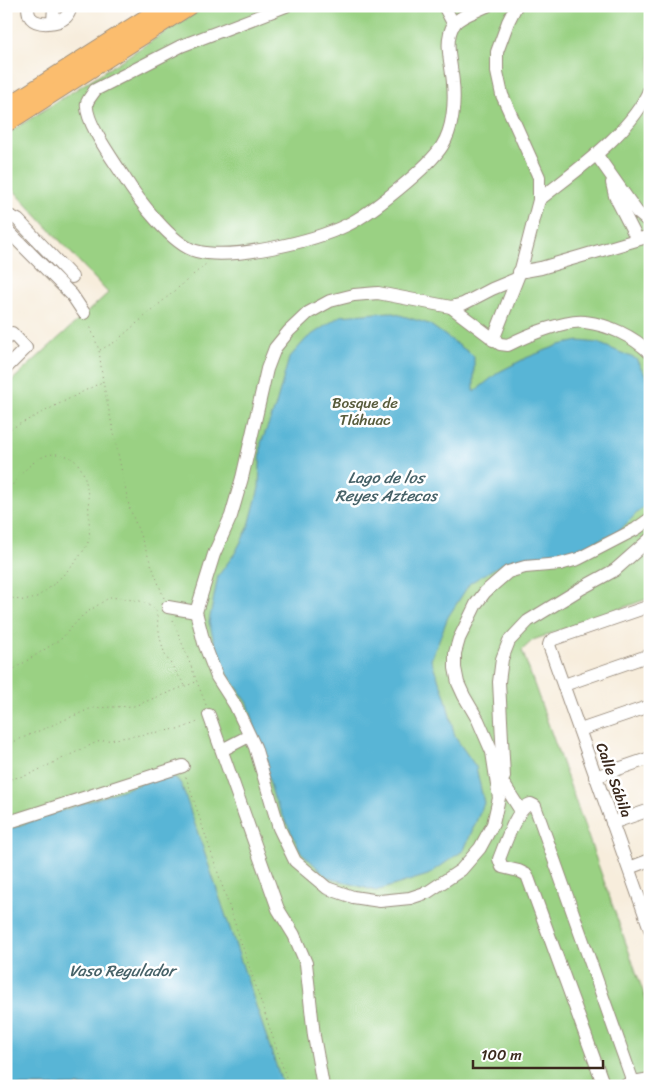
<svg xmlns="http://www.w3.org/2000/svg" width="656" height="1092" viewBox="0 0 656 1092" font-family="Sriracha,sans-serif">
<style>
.green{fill:#9ad183;stroke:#6a7e50}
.water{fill:#58b5d6;stroke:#4a707a}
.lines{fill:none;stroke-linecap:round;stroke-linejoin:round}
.minor-casing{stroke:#998c7d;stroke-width:14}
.major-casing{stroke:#998c7d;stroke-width:18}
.path{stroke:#998c7d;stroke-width:1;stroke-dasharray:1 4;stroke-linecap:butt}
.minor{stroke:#fff;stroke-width:12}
.major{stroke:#fbbd6e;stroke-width:16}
.labels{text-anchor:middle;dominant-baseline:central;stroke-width:5;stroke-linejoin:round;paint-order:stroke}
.park-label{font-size:15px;fill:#585c3c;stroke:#fff}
.street-label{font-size:15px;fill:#3b2a1e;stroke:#fff}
.water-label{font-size:16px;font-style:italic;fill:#476268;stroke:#fff}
</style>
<rect width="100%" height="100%" fill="#fff"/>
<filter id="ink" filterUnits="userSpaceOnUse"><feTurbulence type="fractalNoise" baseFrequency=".02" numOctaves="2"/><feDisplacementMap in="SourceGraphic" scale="10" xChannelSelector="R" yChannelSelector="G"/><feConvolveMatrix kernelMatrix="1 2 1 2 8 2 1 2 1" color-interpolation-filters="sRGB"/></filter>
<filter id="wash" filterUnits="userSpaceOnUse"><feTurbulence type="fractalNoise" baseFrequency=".0096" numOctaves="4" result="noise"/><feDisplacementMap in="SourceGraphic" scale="20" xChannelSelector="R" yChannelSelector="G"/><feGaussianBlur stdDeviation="1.12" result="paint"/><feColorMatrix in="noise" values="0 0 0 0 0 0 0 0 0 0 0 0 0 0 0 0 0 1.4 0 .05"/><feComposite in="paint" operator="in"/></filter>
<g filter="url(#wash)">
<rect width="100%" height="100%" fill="#f7eddc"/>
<path class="green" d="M206,6H650V598L533,640L522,650L650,1011V1086H6V386L108,293L7,183L8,133Z"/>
<g class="water">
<path d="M390,312L429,324L474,356V392L499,372L526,358L559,345L579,341L598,343L636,359L650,383V500L619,531L557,559L532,556L505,562L470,583L448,617L431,660L445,696L455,737L476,767L484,803L464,850L428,875L376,891L327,877L301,852L274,798L248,703L220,664L209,622L218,576L235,553L249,526L259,488L261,443L275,408L289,358L307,338L340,316Z"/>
<path d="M163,776C173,776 177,777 182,786L283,1086H6V830Z"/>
</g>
</g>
<g filter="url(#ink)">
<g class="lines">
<g class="minor-casing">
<g id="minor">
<path d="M28,6C28,10 28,15 31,18C38,26 58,24 66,17C69,14 70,11 71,6"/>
<path d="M286,6L181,46L95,90C93,94 88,99 87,103C84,121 114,161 124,177C137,198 172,245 196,251C232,261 314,241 347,225C370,214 429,167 442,146C453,129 455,103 453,83C452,65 443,41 454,24C461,15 477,11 487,6"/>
<path d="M444,6L454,25"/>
<path d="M53,22L54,6"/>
<path d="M596,154L637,212L650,223"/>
<path d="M612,183L615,196L637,239"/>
<path d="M539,200C575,171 633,132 650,88"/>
<path d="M6,219L12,217L18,220L72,277"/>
<path d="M6,229L72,295L84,313"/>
<path d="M519,272L541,268L650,236"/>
<path d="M516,279L492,289L463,304L451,307L378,293L354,295L330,301L308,313L289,331L275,348L267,369L242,478L231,516L214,554L196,612L204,643L217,677L235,705L255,747L279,828L295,861L327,888L353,897L380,901L410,898L428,892L461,870L480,848L493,824L499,798L492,752L478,720L464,696L458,683L455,668V653L459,639L476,604L485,592L508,572L525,567L560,564L578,559L636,529L650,519"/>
<path d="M451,307L500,344L508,345C525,336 567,319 585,322C609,325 633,336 650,353"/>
<path d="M6,339L12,333L26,348L6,368"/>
<path d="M493,340L521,269L539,200V177L502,95L497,72V52L508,22L516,6"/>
<path d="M650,606L554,639L550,642L549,645L650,929"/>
<path d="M168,607L196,612"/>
<path d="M564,685L650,655"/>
<path d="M209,715L278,909L294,935L306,963L314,1036L323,1086"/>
<path d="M580,730L650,706"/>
<path d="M222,750L249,736"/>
<path d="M504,777L499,682L502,659L509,641L528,621L582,588L615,570L650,539"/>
<path d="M595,777L650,758"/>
<path d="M505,786L521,811"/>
<path d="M6,823L183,766"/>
<path d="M612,823L650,810"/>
<path d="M629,868L650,860"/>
<path d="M626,1085L633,1082L650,1079"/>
<path d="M604,1086L527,875L519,871L502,867L499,859C505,845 516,807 531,804L535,806L633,1082"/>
</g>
</g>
<g class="major-casing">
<g id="major">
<path d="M6,107L164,6"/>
<path d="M6,124L190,6"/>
</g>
</g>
<g class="path">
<path d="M89,323L99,350L103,382L129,506L164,598"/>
<path d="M100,350L115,342L207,263"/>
<path d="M6,431L102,382"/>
<path d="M6,492C19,479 27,463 45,456C49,454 54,454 59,454C89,458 88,493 89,516C89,524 90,532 89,539C86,555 47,594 32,599C23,602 15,599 6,596"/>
<path d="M173,620L206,705"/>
<path d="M6,674L61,639L83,615L110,597L140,601L156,609L160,638L165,655L186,687"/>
<path d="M6,745L92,708L134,706L196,682"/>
<path d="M186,777L289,1086"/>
<path d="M6,780L28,775L97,742L183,728L200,721"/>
</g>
<use href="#minor" class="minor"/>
<use href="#major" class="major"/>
</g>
</g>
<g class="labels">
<g class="park-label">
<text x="365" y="403">Bosque de<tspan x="365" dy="17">Tláhuac</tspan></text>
</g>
<g class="street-label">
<text transform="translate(614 780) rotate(70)">Calle Sábila</text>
</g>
<g class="water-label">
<text x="386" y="477">Lago de los<tspan x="386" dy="18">Reyes Aztecas</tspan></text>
<text x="122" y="970">Vaso Regulador</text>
</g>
</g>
<rect width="656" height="1092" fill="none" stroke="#fff" stroke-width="25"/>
<path d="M473 1060v8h130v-8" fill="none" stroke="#3b2a1e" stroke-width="2.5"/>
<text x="481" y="1060" font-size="15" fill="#3b2a1e" stroke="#ffffff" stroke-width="4" paint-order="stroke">100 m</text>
</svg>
